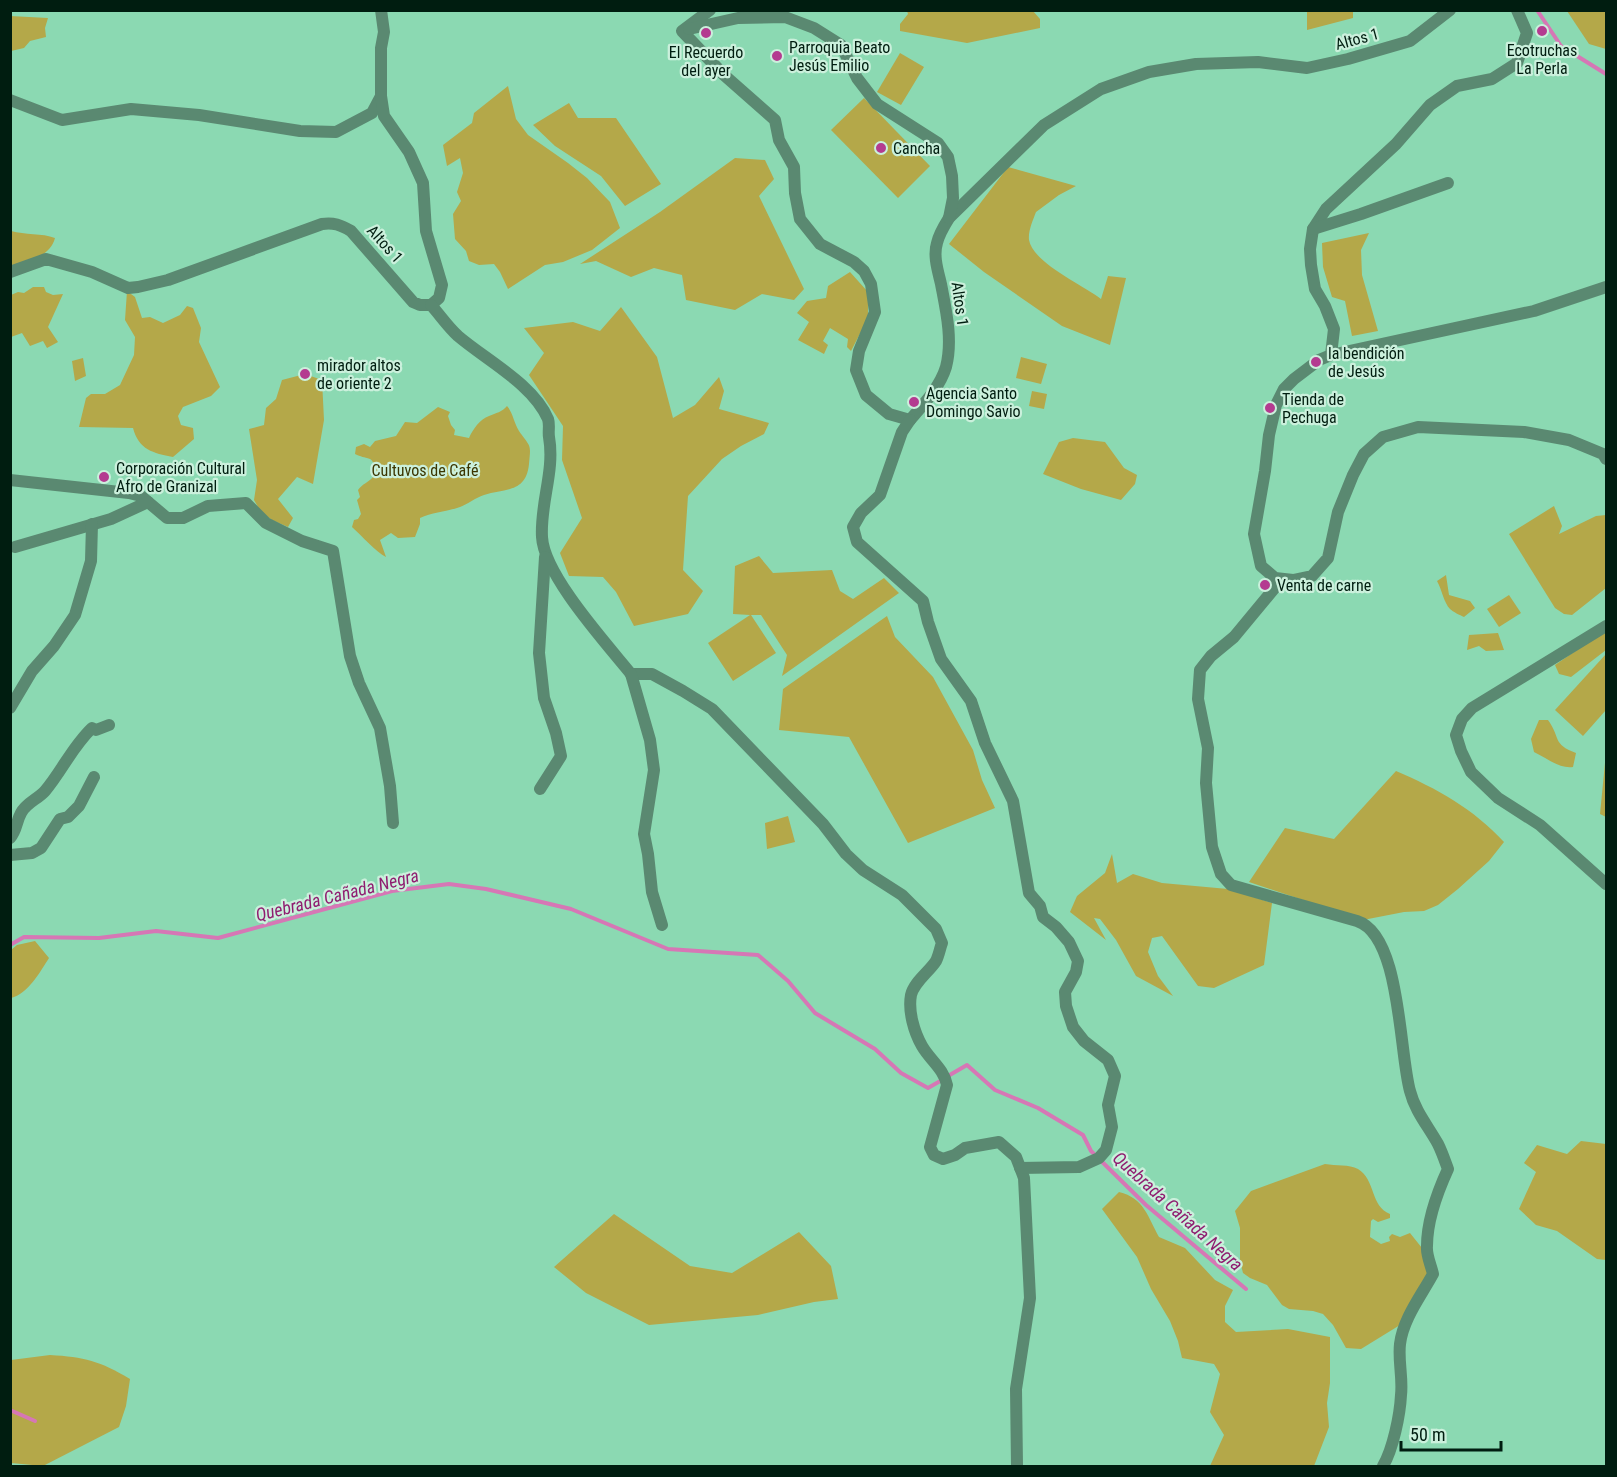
<svg xmlns="http://www.w3.org/2000/svg" width="1617" height="1477" viewBox="0 0 1617 1477" font-family="'Roboto Condensed',sans-serif">
<style>
.green{fill:#b4a849}
.lines{fill:none;stroke-linecap:round;stroke-linejoin:round}
.stream{stroke:#d677b5;stroke-width:4}
.street{stroke:#5a8971;stroke-width:12}
.poi-dot{fill:#b43b90;stroke:#cbf0dc;stroke-width:2}
.labels{text-anchor:middle;dominant-baseline:central;stroke-width:4.5;stroke-linejoin:round;paint-order:stroke}
.street-label{font-size:16px;fill:#001d10;stroke:#cbf0dc}
.poi-label{font-size:16px;fill:#001d10;stroke:#cbf0dc;text-anchor:start}
.park-label{font-size:16px;fill:#3b3500;stroke:#cbf0dc}
.water-label{font-size:18px;font-style:italic;fill:#8f1d70;stroke:#cbf0dc}
</style>
<rect width="100%" height="100%" fill="#8bd9b2"/>
<g class="green">
<path d="M1033,11L1040,19V28L967,43L900,31V24L908,14L907,11Z"/>
<path d="M1307,11H1353V18L1307,30Z"/>
<path d="M1567,11H1606V49L1589,44Z"/>
<path d="M10,16L48,18L45,28L46,37L30,41L24,48L11,51Z"/>
<path d="M900,53L924,67L901,105L877,92Z"/>
<path d="M508,86L516,119L528,135L568,163L587,178L610,202L620,228L592,250L563,262L545,265L508,289L500,272L494,264L479,265L469,261L466,251L455,239L453,214L461,201L457,192L463,173L460,158L447,166L443,145L472,123L474,113Z"/>
<path d="M864,98L930,166L898,198L831,130Z"/>
<path d="M569,103L578,118H616L661,184L625,206L601,176L555,146L533,125Z"/>
<path d="M735,158L765,160L774,179L759,196L804,289L794,300L762,294L735,310L686,300L682,275L654,268L631,277L596,261L580,264L660,212Z"/>
<path d="M1008,167L1076,186L1059,195L1036,212C1033,220 1028,231 1029,240C1033,263 1083,285 1101,299L1108,276L1126,278L1110,345L1062,326L984,272L949,244Z"/>
<path d="M11,231C25,235 42,233 55,238C50,257 27,262 11,269Z"/>
<path d="M1369,233L1361,250L1362,275L1378,331L1352,336L1345,301L1332,297L1323,267L1322,243Z"/>
<path d="M850,272L868,292V318L851,351L847,347L848,339L830,328L823,341L828,345L824,354L798,340L809,322L797,313L807,301L826,298L828,286Z"/>
<path d="M33,287H44L46,292L53,295L63,294L48,327L58,342L47,348L43,341L30,346L22,333L11,337V295L18,292L24,293Z"/>
<path d="M127,291L135,297L142,318L150,317L163,323L180,315L187,306L193,308L201,328L199,342L220,387L211,396L183,407L178,416L181,425L193,428L194,439L173,457C153,453 139,450 133,428L79,427L86,398L91,394H105L120,385L134,355L135,337L125,320Z"/>
<path d="M621,307L657,357L673,418L695,405L719,377L724,391L719,409L769,423L764,434L741,446L722,459L688,496L683,570L703,591L688,614L634,626L616,592L603,577L569,576L560,553L582,518L562,460L563,426L529,375L544,353L524,328L573,322L600,331Z"/>
<path d="M1021,357L1047,364L1041,384L1016,378Z"/>
<path d="M83,358L86,376L75,381L72,361Z"/>
<path d="M305,374L322,380L324,420L313,484L297,477L278,499L293,518L288,527L272,520L261,512L254,500L257,480L249,429L264,425L266,408L276,399L282,380Z"/>
<path d="M1032,391L1047,394L1044,409L1029,406Z"/>
<path d="M507,406C513,413 514,423 519,431C531,448 531,443 529,464C526,493 506,488 484,495C475,498 468,504 460,507C446,512 432,512 420,518V524L415,537L398,538L391,533L380,540L386,557C376,552 362,536 352,527L354,520L358,519L361,514L357,500L360,497L358,490C362,484 369,482 373,477C377,472 375,462 370,459C364,457 361,457 355,454L356,447L364,444L370,447L375,441L396,436L405,422L417,423L438,407L450,412L448,416L451,425L455,430L454,435L469,438C473,429 480,419 489,416C496,413 502,412 507,406Z"/>
<path d="M1073,438L1105,442L1124,468L1137,475L1135,484L1121,500L1081,489L1043,474L1059,442Z"/>
<path d="M1554,506L1562,526L1559,534L1596,516L1606,515V588L1572,615L1564,614L1555,608L1509,534Z"/>
<path d="M759,556L773,573L832,570L840,591L853,599L884,578L899,593L782,676L787,655L761,615H751L776,653L733,681L708,643L750,615L733,614L735,566Z"/>
<path d="M1446,575L1449,595L1470,601L1475,608L1464,617C1460,615 1453,612 1450,609C1444,603 1442,590 1437,581Z"/>
<path d="M1509,595L1521,613L1499,627L1487,609Z"/>
<path d="M887,616L895,637L933,677L973,750L982,780L995,808L908,843L849,737L779,730L783,689Z"/>
<path d="M1606,630V650L1571,677L1559,674L1555,665Z"/>
<path d="M1498,633L1504,650L1486,651L1479,646L1467,650L1469,635Z"/>
<path d="M1606,654V710L1583,736L1555,710Z"/>
<path d="M1539,720H1548C1561,738 1552,744 1576,753L1573,767C1559,769 1547,758 1534,752L1531,739Z"/>
<path d="M1605,763H1606V817L1600,814Z"/>
<path d="M1396,771C1436,788 1474,809 1504,842L1489,861L1458,889L1438,905L1424,911L1404,912L1363,920L1249,882L1285,828L1334,839Z"/>
<path d="M788,816L795,842L767,849L765,823Z"/>
<path d="M1112,854L1117,883L1133,874L1162,883L1228,889L1272,903L1264,965L1214,988L1198,986L1162,936L1152,938L1148,952L1158,976L1173,996L1136,976L1116,940L1100,919L1094,918L1106,940L1070,912L1077,896L1105,873Z"/>
<path d="M35,941L49,958C40,972 28,994 11,998V950L17,945Z"/>
<path d="M1581,1141L1606,1144V1260L1597,1259L1557,1231L1536,1225L1519,1209L1536,1172L1524,1163L1537,1145L1567,1154Z"/>
<path d="M1325,1164C1336,1166 1349,1164 1358,1169C1376,1180 1370,1206 1390,1214V1218L1378,1222L1373,1219L1371,1221L1370,1237L1381,1244L1390,1241L1389,1237L1392,1234L1400,1237L1410,1233L1422,1248L1429,1269L1425,1281L1400,1325L1361,1349L1346,1348L1333,1325L1323,1314L1313,1311L1289,1309L1282,1305L1267,1285L1250,1278L1243,1273L1240,1261V1228L1235,1211L1251,1191Z"/>
<path d="M1119,1192C1144,1198 1148,1217 1159,1237L1185,1248L1215,1280L1233,1290L1225,1306V1322L1236,1332L1288,1329L1330,1337V1383L1327,1403L1329,1427L1314,1466H1210L1224,1435L1210,1412L1220,1374L1214,1364L1182,1358L1178,1341L1170,1321L1151,1289L1137,1257L1102,1209Z"/>
<path d="M614,1214L690,1266L732,1273L799,1232L831,1266L838,1299L814,1302L758,1315L649,1325L586,1293L554,1267Z"/>
<path d="M50,1355C84,1357 100,1361 130,1379L126,1406L119,1427L43,1466L11,1463V1360Z"/>
</g>
<g class="lines">
<g class="stream">
<path d="M1537,10L1561,46L1606,74"/>
<path d="M10,945L24,937L99,938L156,931L218,938L392,891L449,884L486,889L571,909L668,949L758,955L788,981L815,1013L875,1049L901,1073L928,1088L942,1080"/>
<path d="M948,1076L967,1065L995,1090L1038,1108L1083,1135L1091,1151L1146,1205L1246,1289"/>
<path d="M10,1410L35,1421"/>
</g>
<g class="street">
<path d="M710,10L682,31L724,75L775,120L779,140L794,167L795,193L800,219L820,244L854,262L864,271L871,284L875,312L859,351L856,370L866,395L889,414L910,420C923,405 940,387 946,367C953,340 946,310 941,284C938,271 933,256 937,243C939,234 944,226 949,218L1044,125L1101,89L1149,72L1196,64L1258,62L1307,68L1348,59L1410,41L1450,10"/>
<path d="M1517,10L1527,33L1517,63L1492,79L1457,86L1430,105L1396,144L1326,209L1313,229L1310,249L1311,265L1315,289L1325,306L1334,329L1331,355L1319,360L1294,379L1284,389L1276,405L1269,435L1265,471L1254,534L1261,566L1275,578L1293,580L1312,576L1328,558L1338,512L1353,475L1364,454L1383,437L1418,427L1524,432L1569,440L1603,454L1606,459"/>
<path d="M689,29L738,18L785,17L814,28L841,45L857,78L877,104L938,143L948,157L952,176L953,198L949,218"/>
<path d="M10,100L62,120L131,109L199,115L300,131L336,132L372,113L381,96"/>
<path d="M1313,229L1361,214L1448,183"/>
<path d="M10,272L46,259L92,272L128,288L138,287L168,280L322,224C333,222 341,225 351,231L413,302L420,305H431L439,298L442,285L426,231L423,183L409,152L384,116L381,96V48L384,32L381,10"/>
<path d="M431,305C440,315 448,327 458,336C486,360 533,384 548,419C550,425 548,431 549,437C555,471 540,503 542,537C544,575 606,643 631,674H652L683,691L712,709L823,824L846,854L863,870L902,895L936,929L942,943C940,948 939,955 936,961C929,972 914,982 911,995C908,1011 914,1032 922,1046C930,1060 944,1069 947,1085L930,1147L934,1155L943,1159L955,1155L965,1148L999,1142L1016,1157L1024,1178L1030,1298L1016,1389L1017,1466"/>
<path d="M1331,355L1534,311L1606,287"/>
<path d="M910,420L902,432L880,495L861,513L853,527L857,542L923,601L928,622L941,659L971,701L985,743L1013,801L1029,893L1040,906L1043,917L1056,927L1069,942L1078,961L1076,972L1065,992L1066,1006L1073,1027L1084,1041L1108,1060L1115,1076L1108,1105L1112,1127L1106,1150L1099,1158L1079,1167L1020,1168"/>
<path d="M10,480L129,493L141,496L167,518H183L208,506L246,503L266,523L302,541L333,551L350,656L359,683L380,728L390,786L393,823"/>
<path d="M15,547L111,519L148,502"/>
<path d="M1282,579L1234,637L1211,656L1200,670L1198,699L1208,748L1206,783L1212,847L1221,874L1231,885L1357,921C1401,935 1399,1052 1410,1091C1415,1111 1428,1126 1438,1144C1442,1152 1445,1161 1448,1169C1437,1193 1427,1220 1427,1246C1426,1255 1431,1265 1433,1274C1421,1296 1403,1319 1400,1344C1398,1361 1403,1378 1401,1395C1400,1415 1393,1449 1383,1466"/>
<path d="M1606,626L1472,708L1462,719L1456,735L1461,751L1471,772L1498,798L1540,825L1606,884"/>
<path d="M631,674L650,740L654,770L644,834L648,854L652,892L662,925"/>
<path d="M10,708L32,671L54,646L75,615L91,561L92,524"/>
<path d="M540,789L561,756L556,733L544,698L539,653L545,557"/>
<path d="M10,838C17,830 16,822 21,813C26,803 38,799 45,791C62,771 72,747 92,728L96,730L109,725"/>
<path d="M10,855L32,853L41,848L60,819L68,817L79,806L94,777"/>
</g>
</g>
<g class="poi-dot">
<circle cx="1542" cy="31" r="6"/>
<circle cx="706" cy="33" r="6"/>
<circle cx="777" cy="56" r="6"/>
<circle cx="881" cy="148" r="6"/>
<circle cx="1316" cy="362" r="6"/>
<circle cx="305" cy="374" r="6"/>
<circle cx="914" cy="402" r="6"/>
<circle cx="1270" cy="408" r="6"/>
<circle cx="104" cy="477" r="6"/>
<circle cx="1265" cy="585" r="6"/>
</g>
<g class="labels">
<g class="street-label">
<text transform="translate(1357 39) rotate(-15)">Altos 1</text>
<text transform="translate(385 244) rotate(48)">Altos 1</text>
<text transform="translate(960 304) rotate(82)">Altos 1</text>
</g>
<g class="poi-label">
<text x="789" y="47">Parroquia Beato<tspan x="789" dy="18">Jesús Emilio</tspan></text>
<text x="1542" y="50" text-anchor="middle">Ecotruchas<tspan x="1542" dy="18">La Perla</tspan></text>
<text x="706" y="52" text-anchor="middle">El Recuerdo<tspan x="706" dy="18">del ayer</tspan></text>
<text x="893" y="148">Cancha</text>
<text x="1328" y="353">la bendición<tspan x="1328" dy="18">de Jesús</tspan></text>
<text x="317" y="365">mirador altos<tspan x="317" dy="18">de oriente 2</tspan></text>
<text x="926" y="393">Agencia Santo<tspan x="926" dy="18">Domingo Savio</tspan></text>
<text x="1282" y="399">Tienda de<tspan x="1282" dy="18">Pechuga</tspan></text>
<text x="116" y="468">Corporación Cultural<tspan x="116" dy="18">Afro de Granizal</tspan></text>
<text x="1277" y="585">Venta de carne</text>
</g>
<g class="park-label">
<text x="425" y="470">Cultuvos de Café</text>
</g>
<g class="water-label">
<text transform="translate(337 895) rotate(-14)">Quebrada Cañada Negra</text>
<text transform="translate(1178 1211) rotate(42)">Quebrada Cañada Negra</text>
</g>
</g>
<rect width="1617" height="1477" fill="none" stroke="#001d10" stroke-width="24"/>
<path d="M1401 1441v9h100v-9" fill="none" stroke="#001d10" stroke-width="3"/>
<text x="1410" y="1441" font-size="18" fill="#001d10" stroke="#cbf0dc" stroke-width="4.5" paint-order="stroke">50 m</text>
</svg>
